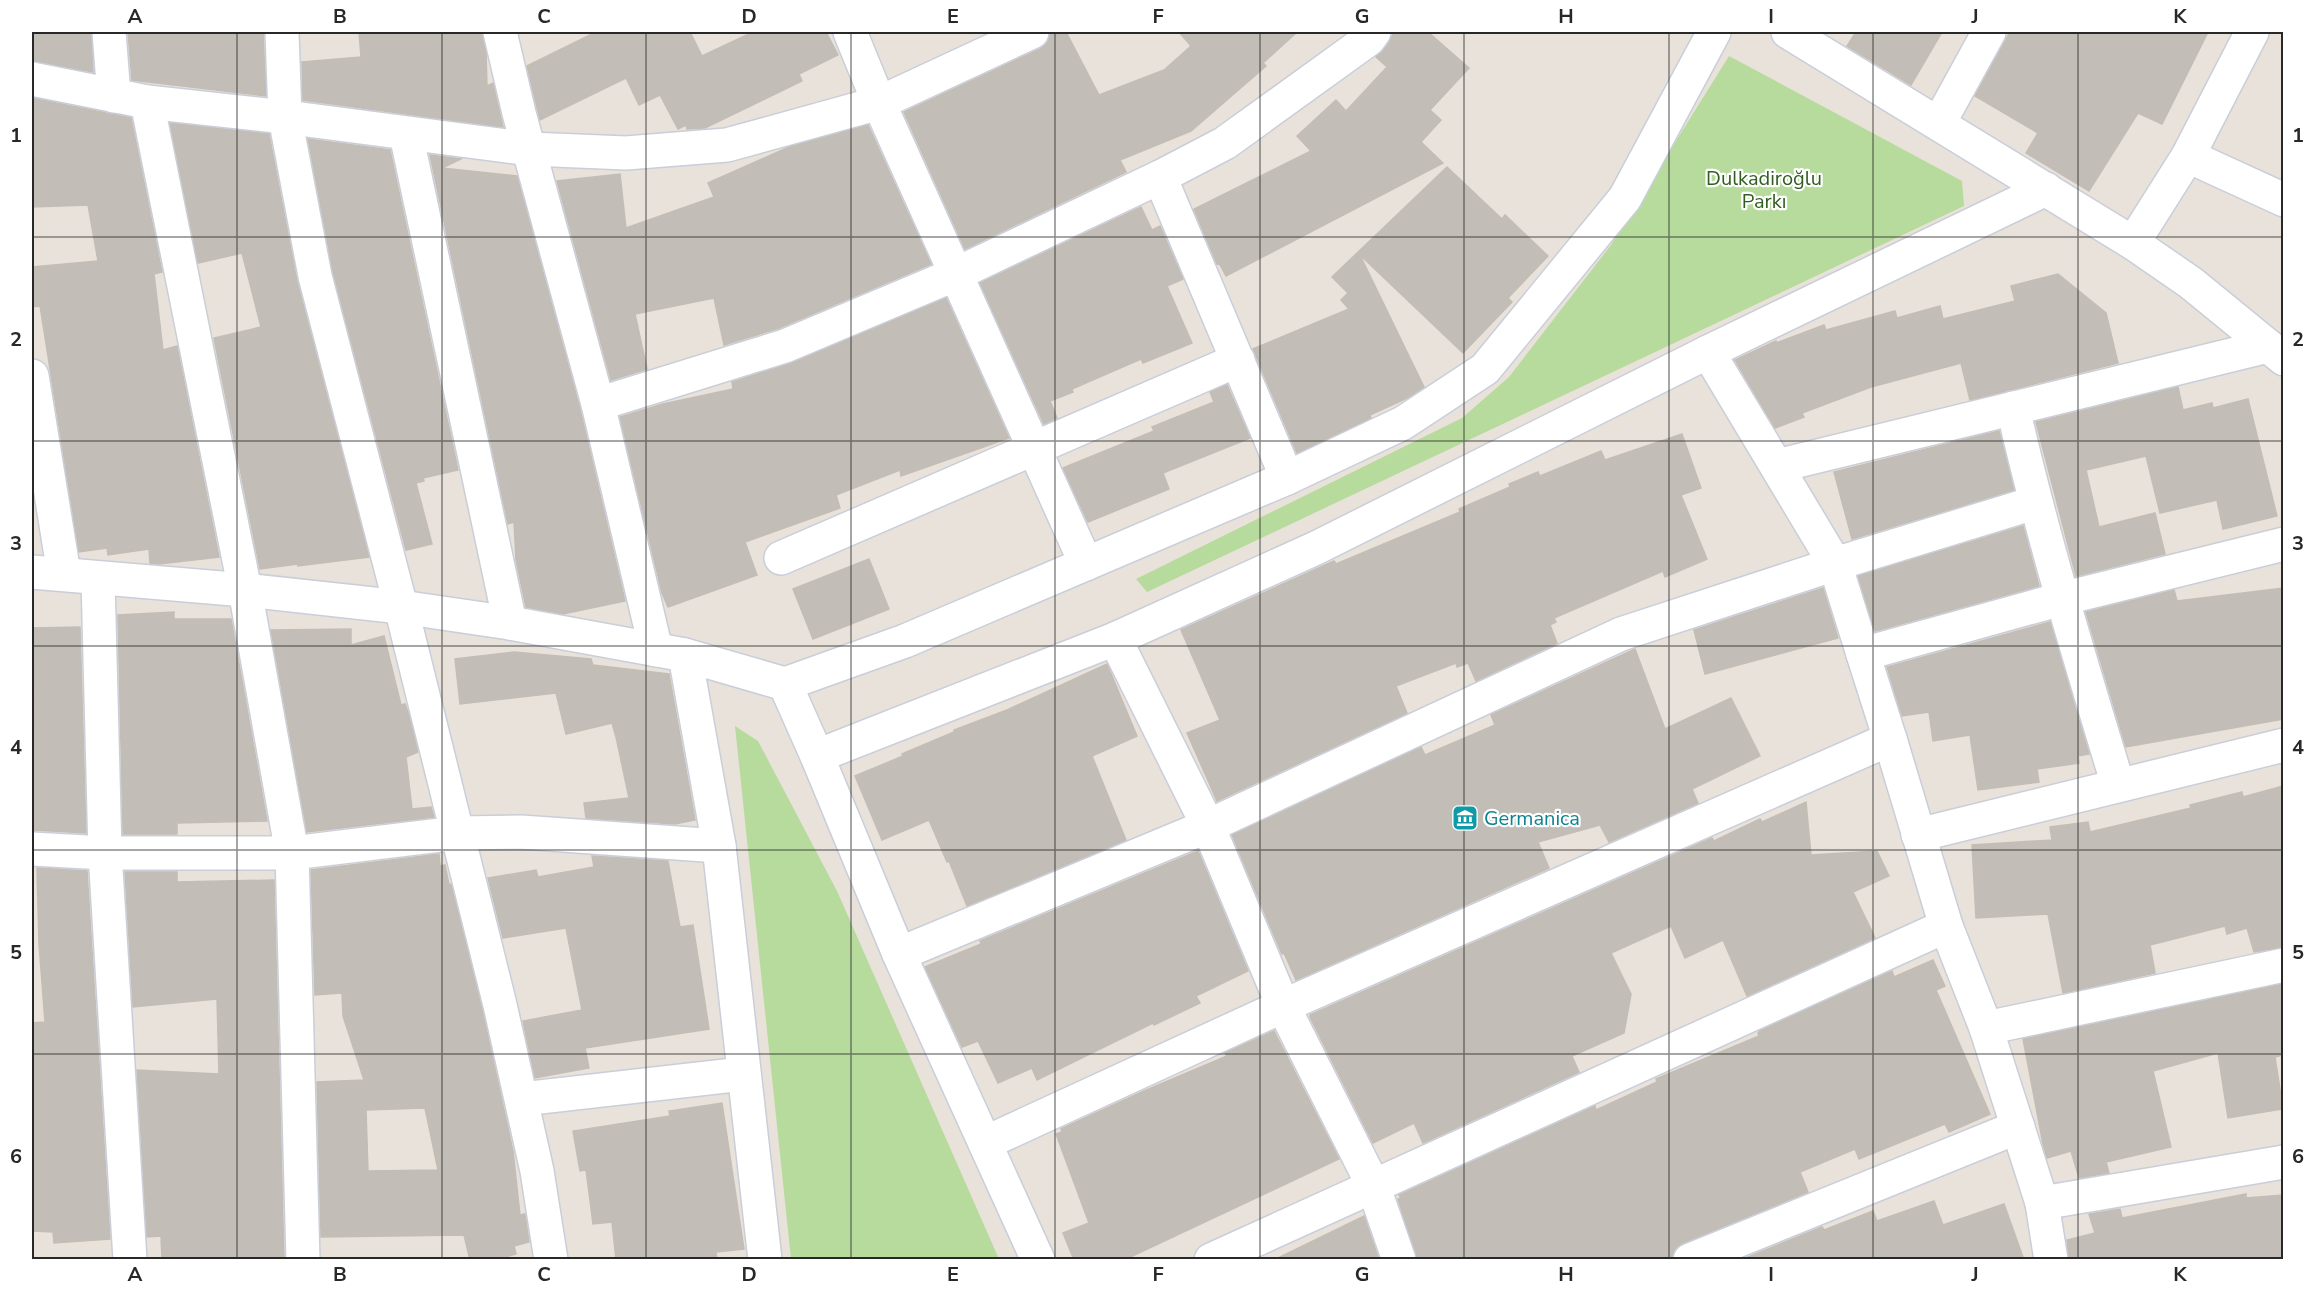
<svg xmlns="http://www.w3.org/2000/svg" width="2315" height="1291" viewBox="0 0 2315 1291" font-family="'Nunito Sans',sans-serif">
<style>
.green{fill:#b7db9c}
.building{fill:#c2bdb6;stroke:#c4bdb5;stroke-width:1.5;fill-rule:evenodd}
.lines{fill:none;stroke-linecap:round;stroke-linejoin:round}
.minor-casing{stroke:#c9ced9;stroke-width:36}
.secondary-casing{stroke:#c9ced9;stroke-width:36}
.minor{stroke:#fff;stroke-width:33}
.secondary{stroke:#fff;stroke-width:33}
.grid{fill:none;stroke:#282828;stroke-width:1.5;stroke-opacity:0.55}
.labels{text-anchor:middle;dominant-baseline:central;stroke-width:4.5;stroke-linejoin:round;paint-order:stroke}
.park-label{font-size:20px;fill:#325d20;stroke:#fff}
.culture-label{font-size:20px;fill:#0d838f;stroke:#fff;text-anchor:start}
.neatline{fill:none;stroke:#282828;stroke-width:2}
.grid-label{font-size:20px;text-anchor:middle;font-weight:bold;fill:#282828}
</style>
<rect width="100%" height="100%" fill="#e9e2db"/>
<g class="green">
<path d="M1729,56L1962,181L1964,206L1147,592L1136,579L1462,418L1509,377L1611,245Z"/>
<path d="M735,726L758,741L837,891L999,1259H791Z"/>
</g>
<g class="building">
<path d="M32,32H91L93,72L32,61Z"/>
<path d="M128,32H263L266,96L132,80Z"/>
<path d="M359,32H482L486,53L487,86L493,83L503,127L303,100L302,62L361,57Z"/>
<path d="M596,32H690L702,56L753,32H826L838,55L799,74L802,81L705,128L687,129L686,125L678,129L660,95L639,105L626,78L540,120L527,66Z"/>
<path d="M1050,32H1066L1099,95L1164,70L1191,46L1179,32H1297L1263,63L1266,66L1191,131L1120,160L1126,172L965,249L904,112L1040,49L1048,42Z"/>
<path d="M1394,32H1428L1469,68L1430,110L1441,120L1421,142L1443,163L1226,276L1219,263L1217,264L1194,209L1311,151L1297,136L1336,100L1346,111L1387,67L1376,57L1389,43Z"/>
<path d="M1856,32H1942L1911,85L1847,46Z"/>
<path d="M2010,32H2208L2162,124L2138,113L2089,191L2026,153L2038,133L1975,96Z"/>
<path d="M32,98L131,118L162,272L154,274L163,350L177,346L219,557L159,564L150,563L149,549L108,555L107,548L79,552L40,306L32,307V267L98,261L88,205L32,207Z"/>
<path d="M170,123L269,134L297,281L369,557L298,566V564L260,569L214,338L261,327L242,253L198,263Z"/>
<path d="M868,125L931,264L779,328L724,345L714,298L635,314L647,369L611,380L557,181L620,174L626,228L714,197L708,183L789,147Z"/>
<path d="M308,139L390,150L458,470L423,478L424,481L416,483L432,544L406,550L333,272Z"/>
<path d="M430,155L461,159L442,168L517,176L580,409L625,601L563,614L526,607L516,560L514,522L508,524Z"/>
<path d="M1447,167L1502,219L1505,215L1548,256L1508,298L1512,302L1463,353L1360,255L1424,387L1407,398L1370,415L1371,418L1297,453L1253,349L1349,309L1341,300L1348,293L1332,277Z"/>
<path d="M1141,207L1152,230L1160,226L1183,279L1167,286L1192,343L1143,363L1141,359L1072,389L1073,392L1050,401L1057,418L1044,424L980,283Z"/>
<path d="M2058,274L2106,313L2118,363L1970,400L1961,363L1871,387L1802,413L1804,417L1775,428L1735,360L1776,341V343L1824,325L1826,330L1895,311L1897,318L1940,306L1943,319L2015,301L2011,286Z"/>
<path d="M946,298L1009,438L901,476L900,470L836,495L840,508L745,542L757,575L668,607L662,593L620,417L663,404L733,389L732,382L792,363Z"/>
<path d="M1227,385L1250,438L1163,473L1169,489L1088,522L1063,468L1154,431L1152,427L1214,402L1210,392Z"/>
<path d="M2178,387L2183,410L2212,403L2213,408L2248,399L2277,516L2223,529L2217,500L2160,513L2146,456L2086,470L2099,527L2155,513L2165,554L2076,576L2036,422Z"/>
<path d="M1999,431L2014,490L1852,539L1834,472Z"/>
<path d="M1682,434L1701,488L1681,495L1707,559L1665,577L1663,571L1554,618L1556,622L1550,625L1557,643L1476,681L1468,663L1457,667L1456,663L1396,686L1407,713L1217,801L1187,733L1220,720L1181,630L1334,561L1336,564L1460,512L1459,509L1510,487L1509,484L1538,472L1540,476L1601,451L1605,460Z"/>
<path d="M2023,526L2039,586L1875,631L1858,576Z"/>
<path d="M869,559L889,609L813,639L793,589Z"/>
<path d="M1823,588L1838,638L1705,674L1694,630Z"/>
<path d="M2283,588V719L2126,747L2086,612L2174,590L2177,601Z"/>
<path d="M174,612V619H231L267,821L177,823V834H123L118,615Z"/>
<path d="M2050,622L2089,754L2078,756L2079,763L2037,769L2039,782L1978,790L1970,735L1933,741L1929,712L1902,716L1887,667Z"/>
<path d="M80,627L86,833L34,830V811H32L34,691L32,628Z"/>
<path d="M351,629V645L384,636L401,705L405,704L409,715L418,752L406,757L412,809L431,807L434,817L307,832L271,630Z"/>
<path d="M1635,649L1665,729L1731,698L1760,756L1692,789L1698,803L1609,842L1600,825L1538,842L1549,868L1296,980L1284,953L1282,954L1232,835L1421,747L1425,755L1495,725L1491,715Z"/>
<path d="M514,652L591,659L593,665L669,674L695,820L675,824L586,818L584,803L629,798L616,737L612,723L566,734L556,693L460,704L455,659Z"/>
<path d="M1107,664L1137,736L1092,756L1126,840L967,906L949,861L947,862L929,820L882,840L855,776L903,756L902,754L954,732V730L1007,710Z"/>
<path d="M2283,786V947L2254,952L2247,928L2227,934L2225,926L2150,945L2155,973L2063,993L2048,914L1976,918L1972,845L2052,840L2050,827L2088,822L2090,832L2191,808L2190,805L2242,792L2243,797Z"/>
<path d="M1806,802L1811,855L1877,851L1889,876L1853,892L1875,938L1747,996L1723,940L1685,958L1671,926L1611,953L1631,994L1624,1033L1572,1056L1579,1072L1423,1143L1414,1123L1373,1143L1310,1017V1015L1712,838L1714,841L1760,819L1762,822Z"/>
<path d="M1198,851L1248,971L1196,996L1200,1003L1154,1025L1153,1023L1037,1080L1032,1068L998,1083L978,1041L962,1047L925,967L981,944L980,941Z"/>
<path d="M439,854L440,866L445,865L449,885L451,884L482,1009L513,1151L520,1215L525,1214L529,1242L514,1246L516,1254L495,1260H470L464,1235L321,1237L317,1082L364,1080L343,1016L342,993L315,995L311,870ZM425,1108L438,1170L368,1171L366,1110Z"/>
<path d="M592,856L668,861L680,927L693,925L709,1029L585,1048L589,1068L535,1078L523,1021L582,1010L566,928L503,938L488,878L536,870L538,877L594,867Z"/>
<path d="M37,868L87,871L110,1239L54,1243L53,1232L32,1231V1023L45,1022L39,944Z"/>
<path d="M125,872H177V882L274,880L284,1260H162L161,1236L147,1237L137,1070L219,1074L217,999L133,1007Z"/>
<path d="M1933,960L1945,986L1936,990L1990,1114L1949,1132L1945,1124L1859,1159L1855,1149L1800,1172L1808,1192L1683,1243L1675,1249L1672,1260H1417L1398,1199L1401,1198L1399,1195L1595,1106L1596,1110L1657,1082L1656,1079L1759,1036L1758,1033L1761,1030L1892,971L1894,977Z"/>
<path d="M2283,984V1055L2275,1057L2283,1109L2228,1118L2218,1053L2153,1071L2171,1147L2106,1162L2109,1173L2079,1178L2071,1151L2047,1158L2043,1144L2023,1039Z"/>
<path d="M1274,1031L1339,1159L1124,1260H1074L1063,1233L1089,1223L1056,1134L1062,1132L1061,1129L1144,1091L1227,1056L1225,1053Z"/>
<path d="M722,1103L744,1249L716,1252L717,1260H616L612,1222L593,1224L586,1170L580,1171L573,1131L670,1116L669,1111Z"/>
<path d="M2246,1194V1198L2283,1195V1260H2069L2067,1240L2095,1233L2089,1214L2120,1209L2122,1218Z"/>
<path d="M1934,1201L1943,1225L2004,1204L2024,1260H1741L1822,1227L1824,1230L1873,1211L1877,1221Z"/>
<path d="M1364,1216L1379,1260H1274Z"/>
</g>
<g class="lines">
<g class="minor-casing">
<g id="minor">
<path d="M109,32L114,96"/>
<path d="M282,32L285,117L315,276L401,607L500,1005L537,1171L551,1260"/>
<path d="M500,32L519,113L598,404L656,650"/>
<path d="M850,32L879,103L1086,564"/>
<path d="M32,79L147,102L285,117L530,149L626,153L727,145L879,103L1032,32"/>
<path d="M147,102L245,590L292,853L303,1260"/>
<path d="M1939,123L1989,32"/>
<path d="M406,134L510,623"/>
<path d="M2188,156L2284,200"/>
<path d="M1160,177L1287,478"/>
<path d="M2133,243L2188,156L2252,32"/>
<path d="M1708,352L1835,564L1863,654"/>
<path d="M32,376L64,574"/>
<path d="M598,404L785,346L956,274L1160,177L1225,143L1369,39L1374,32"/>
<path d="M2013,408C2042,535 2080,660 2118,785"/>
<path d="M1777,466L2268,346"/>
<path d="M781,558L1238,360"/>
<path d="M32,572L245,590L401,607L510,623L685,655L785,684L817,756L899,954L1038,1260"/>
<path d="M98,579L105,853L130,1260"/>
<path d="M1115,639L1208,826L1283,1006L1373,1185L1399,1260"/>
<path d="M685,655L719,846L765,1260"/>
<path d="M785,684L905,641L1287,478L1403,423L1485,369L1625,198L1714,32"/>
<path d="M1890,739L1863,654L2061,599L2284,544"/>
<path d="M817,756L1115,639L1316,548L1708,352L2046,189"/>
<path d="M1918,835L2284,745"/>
<path d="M32,849L105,853H292L457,833L521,832L719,846"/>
<path d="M899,954L1208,826L1621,634L1835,564L2034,503"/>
<path d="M1986,1028L2284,965"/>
<path d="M522,1099L743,1074"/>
<path d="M985,1143L1283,1006L1890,739L1946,926L1986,1028L2042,1203L2051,1260"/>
<path d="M2042,1203L2284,1162"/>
<path d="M1211,1260L1946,926"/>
<path d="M1690,1260L2018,1127"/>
</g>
</g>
<g class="secondary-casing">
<path id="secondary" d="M1788,32L2133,243L2191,283L2284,359"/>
</g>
<use href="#minor" class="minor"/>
<use href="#secondary" class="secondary"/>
</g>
<path class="grid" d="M237,32V1260M442,32V1260M646,32V1260M851,32V1260M1055,32V1260M1260,32V1260M1464,32V1260M1669,32V1260M1873,32V1260M2078,32V1260M32,237H2284M32,441H2284M32,646H2284M32,850H2284M32,1054H2284"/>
<defs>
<g id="museum-square" transform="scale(1.35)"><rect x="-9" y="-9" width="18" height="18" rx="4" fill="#0f9aa8" stroke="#fff"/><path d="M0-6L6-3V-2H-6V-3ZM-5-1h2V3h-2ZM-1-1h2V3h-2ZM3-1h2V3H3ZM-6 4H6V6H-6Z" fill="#fff"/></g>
</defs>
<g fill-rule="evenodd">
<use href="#museum-square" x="1465" y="818"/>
</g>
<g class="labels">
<g class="park-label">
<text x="1764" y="178">Dulkadiroğlu<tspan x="1764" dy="23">Parkı</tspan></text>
</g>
<g class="culture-label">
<text x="1484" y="818">Germanica</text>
</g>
</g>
<rect width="2315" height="1291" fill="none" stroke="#ffffff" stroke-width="66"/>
<rect x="33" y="33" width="2249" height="1225" class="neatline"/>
<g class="grid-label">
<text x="135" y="23">A</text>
<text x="340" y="23">B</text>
<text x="544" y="23">C</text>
<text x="749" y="23">D</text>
<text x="953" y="23">E</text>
<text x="1158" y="23">F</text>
<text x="1362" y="23">G</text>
<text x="1566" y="23">H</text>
<text x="1771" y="23">I</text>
<text x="1975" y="23">J</text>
<text x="2180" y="23">K</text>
<text x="16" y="142">1</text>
<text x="2298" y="142">1</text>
<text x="16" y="346">2</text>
<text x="2298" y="346">2</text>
<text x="16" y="550">3</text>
<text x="2298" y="550">3</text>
<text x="16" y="754">4</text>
<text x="2298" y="754">4</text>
<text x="16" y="959">5</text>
<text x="2298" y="959">5</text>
<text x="16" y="1163">6</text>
<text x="2298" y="1163">6</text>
<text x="135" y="1281">A</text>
<text x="340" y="1281">B</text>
<text x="544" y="1281">C</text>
<text x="749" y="1281">D</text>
<text x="953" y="1281">E</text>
<text x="1158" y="1281">F</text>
<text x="1362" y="1281">G</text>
<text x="1566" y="1281">H</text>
<text x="1771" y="1281">I</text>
<text x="1975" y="1281">J</text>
<text x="2180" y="1281">K</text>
</g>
</svg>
